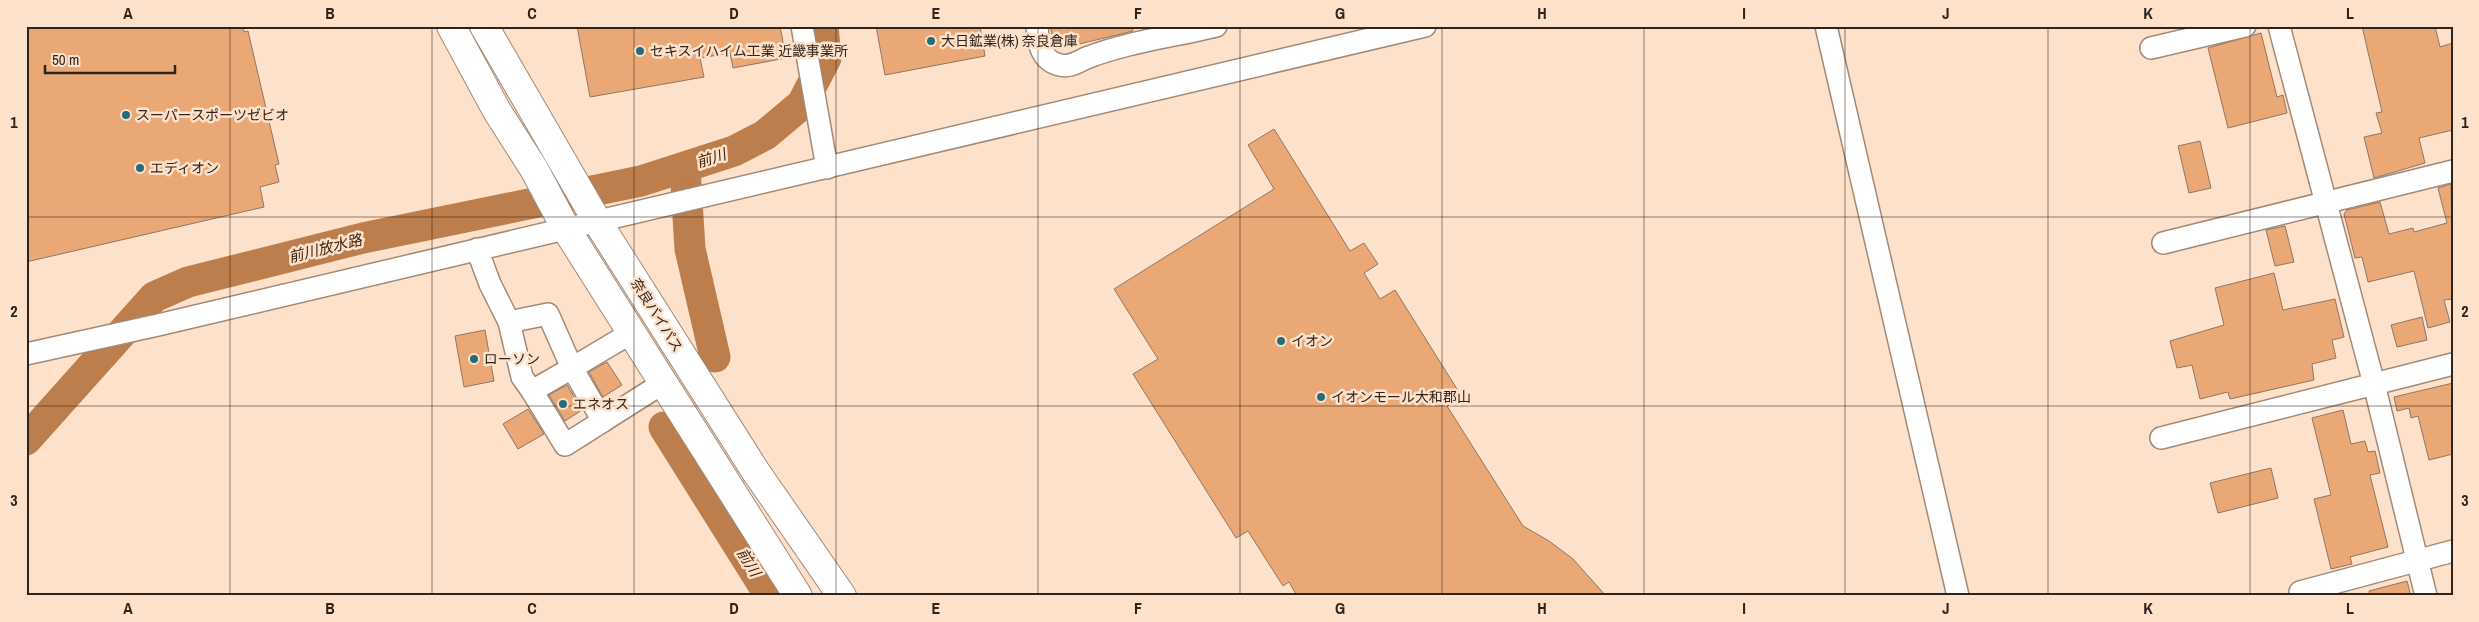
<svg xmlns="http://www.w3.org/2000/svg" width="2479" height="622" viewBox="0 0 2479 622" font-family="'Archivo Narrow','Noto Sans JP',sans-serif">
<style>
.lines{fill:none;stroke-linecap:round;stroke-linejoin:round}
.river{stroke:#bb7e4c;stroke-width:31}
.building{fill:#e9a876;stroke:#907663}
.minor-casing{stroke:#a48975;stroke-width:24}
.highway-casing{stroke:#a48975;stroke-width:30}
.minor{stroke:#fff;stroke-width:21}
.highway{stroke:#fff;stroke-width:28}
.grid{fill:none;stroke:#2f241c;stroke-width:1;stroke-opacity:0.55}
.poi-dot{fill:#246d78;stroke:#fee1cb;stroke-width:2}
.labels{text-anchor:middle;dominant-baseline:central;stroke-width:5;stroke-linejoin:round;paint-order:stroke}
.poi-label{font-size:14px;fill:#2f241c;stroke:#fee1cb;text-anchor:start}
.street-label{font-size:14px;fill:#2f241c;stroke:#fee1cb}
.water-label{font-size:15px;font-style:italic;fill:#3c230d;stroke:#fee1cb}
.neatline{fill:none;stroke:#2f241c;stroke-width:2}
.grid-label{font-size:16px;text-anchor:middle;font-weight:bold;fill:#2f241c}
</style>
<rect width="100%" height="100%" fill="#fee1cb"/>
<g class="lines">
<g class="river">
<path d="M685,168L690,249L715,357"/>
<path d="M664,427L770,596"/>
<path d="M26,440L154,297L188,282L363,238L641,181L734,151L765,135L802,104L826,58L823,26"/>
</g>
</g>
<g class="building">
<path d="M26,26H243L244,32L248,31L279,164L275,165L279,182L260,187L264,207L26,262Z"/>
<path d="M577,26H780L786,58L733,68L730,53L700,58L704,77L590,97Z"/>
<path d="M876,26H980L985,56L885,75Z"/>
<path d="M1050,26H1132L1133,31L1067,47L1066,39L1054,41Z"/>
<path d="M2362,26H2435L2440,47L2453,43V130L2419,138L2425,163L2374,178L2364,137L2382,133L2376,113L2382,112Z"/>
<path d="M2261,33L2277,97L2283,95L2287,113L2228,128L2208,48Z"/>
<path d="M1274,129L1350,251L1364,243L1378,264L1364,273L1380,299L1395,290L1462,397L1447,406L1523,526L1549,541L1573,559L1606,596H1297L1289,582L1283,586L1248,531L1236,538L1133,374L1158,359L1114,289L1274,189L1248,145Z"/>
<path d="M2200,141L2211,188L2189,193L2178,146Z"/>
<path d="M2451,184L2453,299L2444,300L2450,322L2428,328L2414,271L2368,282L2362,257L2355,258L2344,214L2347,210L2380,202L2389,234L2413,228L2414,232L2447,223L2438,188Z"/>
<path d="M2285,226L2294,262L2275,266L2266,230Z"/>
<path d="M2274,273L2283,310L2335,299L2344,337L2332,340L2336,358L2312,364L2314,380L2230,399L2228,392L2200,399L2192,365L2177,368L2170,341L2224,325L2215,288Z"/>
<path d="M2422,317L2427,340L2397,347L2391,325Z"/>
<path d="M485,330L494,381L464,387L455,336Z"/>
<path d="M607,362L622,385L603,397L589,372Z"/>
<path d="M2453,383V454L2429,460L2418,416L2411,418L2409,408L2397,411L2394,397Z"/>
<path d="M567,385L582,410L565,421L549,395Z"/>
<path d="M528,409L544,434L518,449L503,424Z"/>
<path d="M2343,410L2351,444L2365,441L2368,452L2375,451L2380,473L2370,475L2388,547L2350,557L2352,564L2331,569L2314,499L2331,495L2312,418Z"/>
<path d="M2271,468L2278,498L2218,513L2210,483Z"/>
<path d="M2407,581L2411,596H2370L2369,591Z"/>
</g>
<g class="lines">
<g class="minor-casing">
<g id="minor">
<path d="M802,26L827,168"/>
<path d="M1037,26C1038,43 1041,61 1060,65C1071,68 1080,60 1089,57C1128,42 1175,36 1216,26"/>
<path d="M1826,26L1958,596"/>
<path d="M2279,26L2374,384L2426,596"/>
<path d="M2151,48L2245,26"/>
<path d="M2163,243L2453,171"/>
<path d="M477,249L490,284L509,322L548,314L572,368L631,333"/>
<path d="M509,322L522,377L532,391L572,368L603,421L663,383"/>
<path d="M26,354L158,325L1425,26"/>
<path d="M532,391L565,445L603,421"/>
<path d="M2161,438L2453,364"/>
<path d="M2300,592L2453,551"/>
</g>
</g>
<g class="highway-casing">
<g id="highway">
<path d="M451,26L497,111L534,169L566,229L798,596"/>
<path d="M484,26L597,221L756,472L842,596"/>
</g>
</g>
<use href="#minor" class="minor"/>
<use href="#highway" class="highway"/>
</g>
<path class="grid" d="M230,26V596M432,26V596M634,26V596M836,26V596M1038,26V596M1240,26V596M1442,26V596M1644,26V596M1845,26V596M2048,26V596M2250,26V596M26,217H2453M26,406H2453"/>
<g class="poi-dot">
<circle cx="931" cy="41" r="5"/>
<circle cx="640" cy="51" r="5"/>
<circle cx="126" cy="115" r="5"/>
<circle cx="140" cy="168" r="5"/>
<circle cx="1281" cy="341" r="5"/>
<circle cx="474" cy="359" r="5"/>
<circle cx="1321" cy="397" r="5"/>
<circle cx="563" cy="404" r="5"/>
</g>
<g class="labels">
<g class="poi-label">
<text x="941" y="41">大日鉱業(株) 奈良倉庫</text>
<text x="650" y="51">セキスイハイム工業 近畿事業所</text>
<text x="136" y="115">スーパースポーツゼビオ</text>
<text x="150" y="168">エディオン</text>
<text x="1291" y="341">イオン</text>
<text x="484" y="359">ローソン</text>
<text x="1331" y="397">イオンモール大和郡山</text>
<text x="573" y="404">エネオス</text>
</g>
<g class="street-label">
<text transform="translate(657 315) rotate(58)">奈良バイパス</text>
</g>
<g class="water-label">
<text transform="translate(711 158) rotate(-18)">前川</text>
<text transform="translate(325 248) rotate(-14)">前川放水路</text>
<text transform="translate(749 562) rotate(58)">前川</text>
</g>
</g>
<rect width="2479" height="622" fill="none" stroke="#fee1cb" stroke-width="55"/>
<path d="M45 65v8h130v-8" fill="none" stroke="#2f241c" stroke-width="2.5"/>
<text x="52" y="65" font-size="15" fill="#2f241c" stroke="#fee1cb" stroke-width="4" paint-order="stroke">50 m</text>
<rect x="28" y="28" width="2424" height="566" class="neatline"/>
<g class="grid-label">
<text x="128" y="19">A</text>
<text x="330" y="19">B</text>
<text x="532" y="19">C</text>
<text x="734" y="19">D</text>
<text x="936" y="19">E</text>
<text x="1138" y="19">F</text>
<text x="1340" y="19">G</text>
<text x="1542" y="19">H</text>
<text x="1744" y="19">I</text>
<text x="1946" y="19">J</text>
<text x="2148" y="19">K</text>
<text x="2350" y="19">L</text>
<text x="14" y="128">1</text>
<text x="2465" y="128">1</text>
<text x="14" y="317">2</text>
<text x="2465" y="317">2</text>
<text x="14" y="506">3</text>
<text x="2465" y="506">3</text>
<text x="128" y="614">A</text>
<text x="330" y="614">B</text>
<text x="532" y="614">C</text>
<text x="734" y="614">D</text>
<text x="936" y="614">E</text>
<text x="1138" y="614">F</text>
<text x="1340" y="614">G</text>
<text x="1542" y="614">H</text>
<text x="1744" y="614">I</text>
<text x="1946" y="614">J</text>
<text x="2148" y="614">K</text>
<text x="2350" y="614">L</text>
</g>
</svg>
